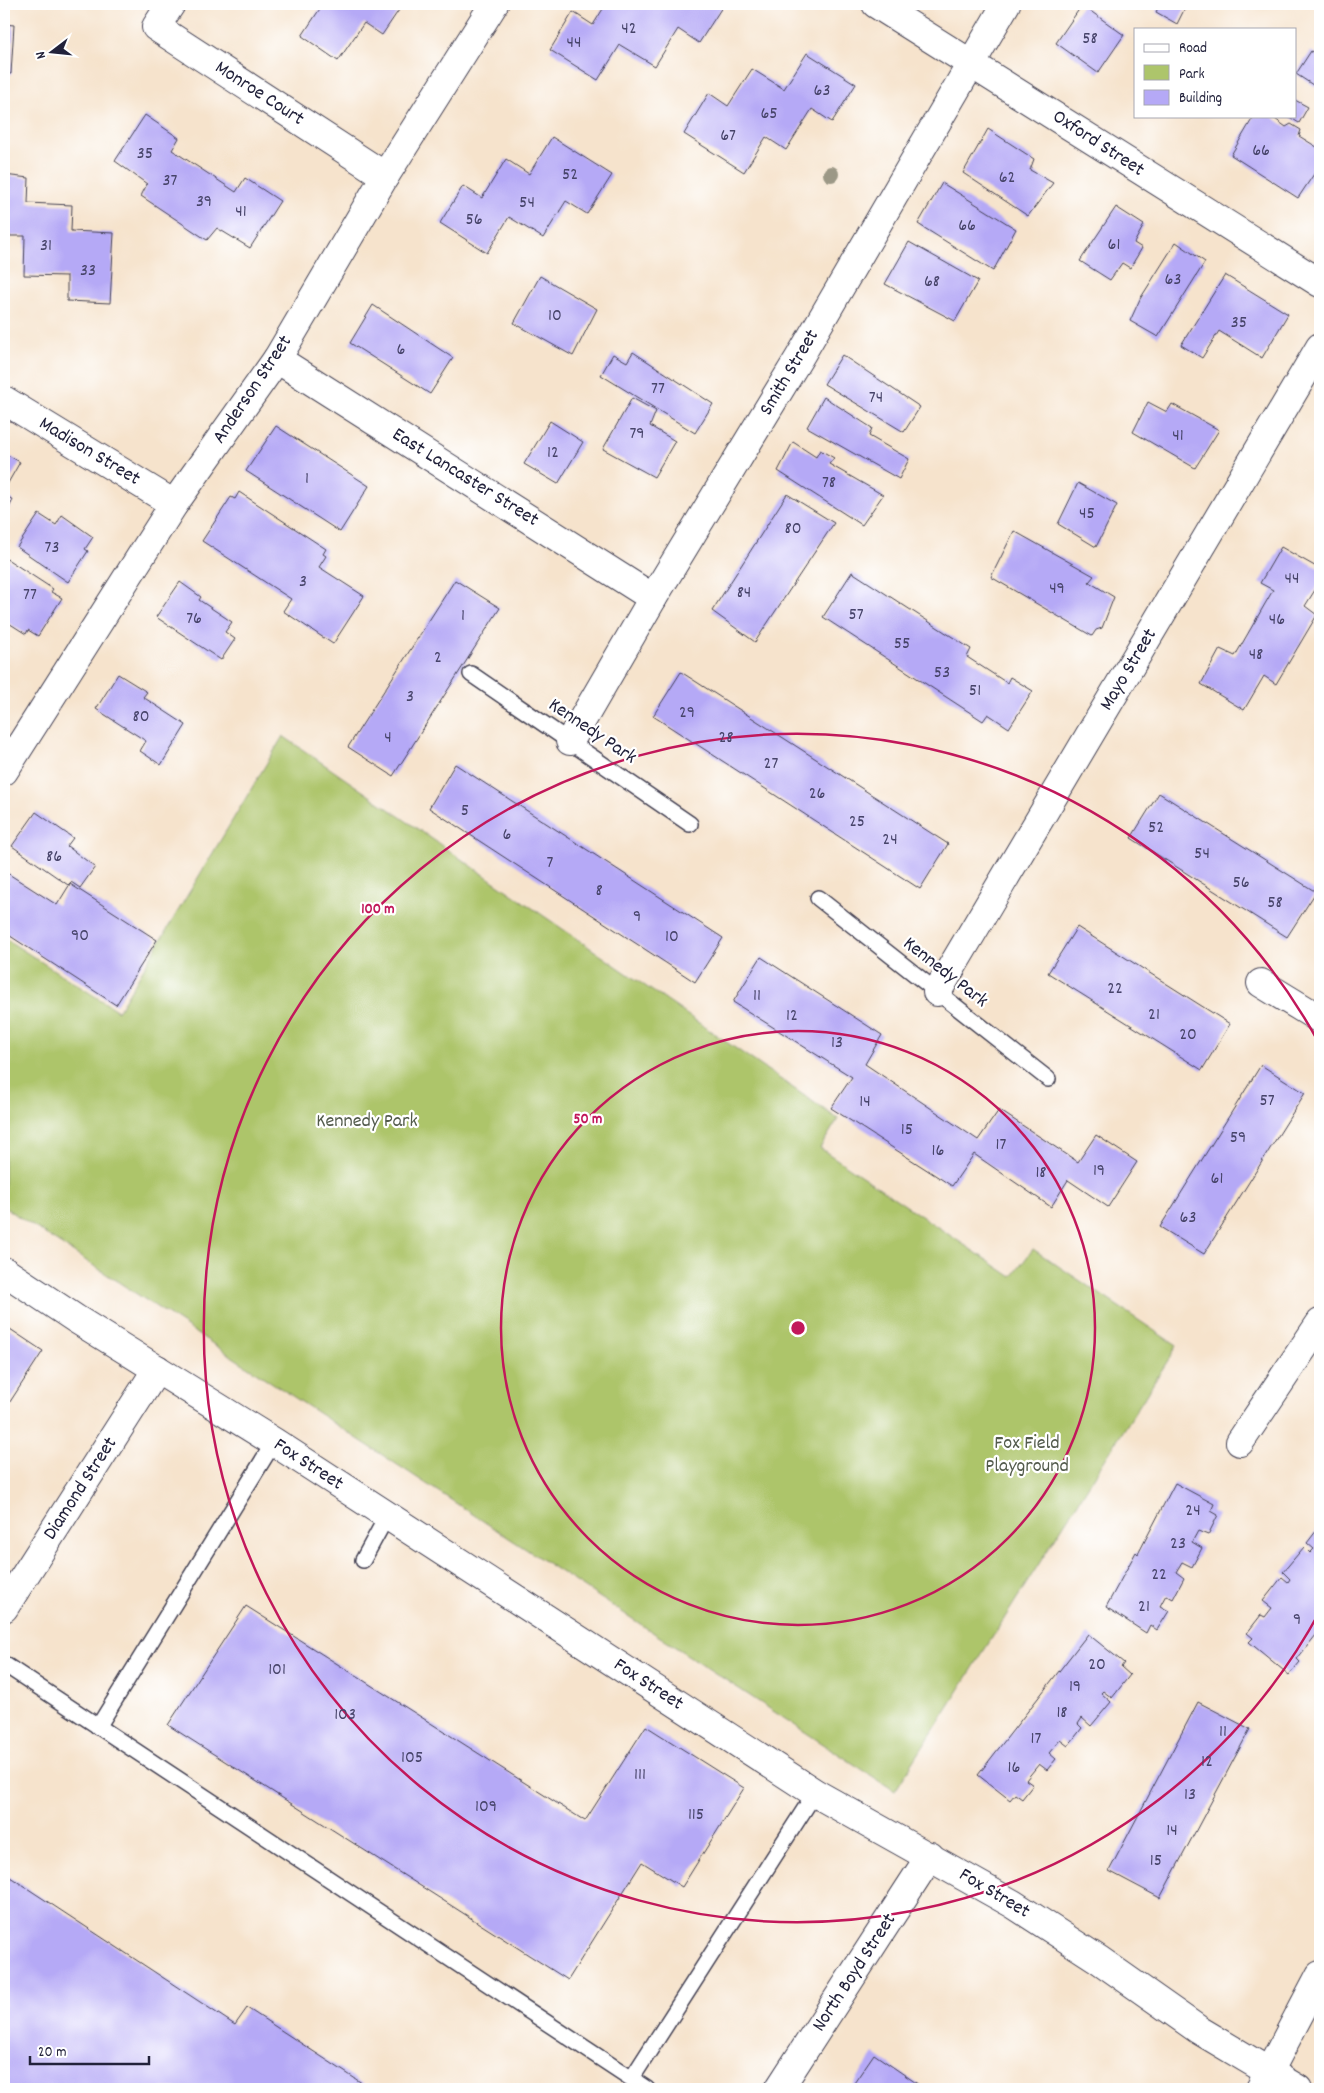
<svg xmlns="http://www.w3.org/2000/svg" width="1324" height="2093" viewBox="0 0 1324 2093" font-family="Dekko,sans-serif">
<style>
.green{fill:#adc56b;stroke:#687453}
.building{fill:#b5a9f6}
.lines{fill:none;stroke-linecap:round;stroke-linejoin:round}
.lane-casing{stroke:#423f51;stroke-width:18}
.street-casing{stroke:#423f51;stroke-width:30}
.secondary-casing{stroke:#423f51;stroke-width:30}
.primary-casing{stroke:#423f51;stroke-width:30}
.lane{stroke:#fff;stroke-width:15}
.street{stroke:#fff;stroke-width:28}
.secondary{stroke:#fff;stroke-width:28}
.primary{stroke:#fff;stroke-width:28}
.tree{fill:#9c9886}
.ring{fill:none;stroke:#c2185b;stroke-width:2.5}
.labels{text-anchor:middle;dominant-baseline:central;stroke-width:4.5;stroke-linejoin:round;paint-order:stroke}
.number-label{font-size:18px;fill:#47446a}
.street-label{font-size:20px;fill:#22223b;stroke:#fff}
.park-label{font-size:20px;fill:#535b4c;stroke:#fff}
.centre{fill:#c2185b;stroke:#fff;stroke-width:2.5}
.ring-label{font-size:15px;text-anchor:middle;font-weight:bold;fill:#c2185b;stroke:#fff;stroke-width:4.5;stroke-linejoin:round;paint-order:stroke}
</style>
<rect width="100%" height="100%" fill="#fff"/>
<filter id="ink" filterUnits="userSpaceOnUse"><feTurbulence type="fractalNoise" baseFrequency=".02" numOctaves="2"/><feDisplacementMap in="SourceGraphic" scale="10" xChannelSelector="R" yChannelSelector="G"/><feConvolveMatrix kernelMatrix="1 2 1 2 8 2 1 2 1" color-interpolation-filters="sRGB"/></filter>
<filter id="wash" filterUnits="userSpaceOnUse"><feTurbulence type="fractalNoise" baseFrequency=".0096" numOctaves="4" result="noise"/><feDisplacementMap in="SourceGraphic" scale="20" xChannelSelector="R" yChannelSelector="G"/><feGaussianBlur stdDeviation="1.12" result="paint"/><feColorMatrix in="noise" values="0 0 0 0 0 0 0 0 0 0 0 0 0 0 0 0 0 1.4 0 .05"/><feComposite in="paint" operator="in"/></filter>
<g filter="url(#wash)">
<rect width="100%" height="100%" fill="#f6e3cc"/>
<path class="green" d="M283,736L838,1119L820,1148L1012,1277L1033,1249L1177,1346L895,1791L4,1207V938L118,1011Z"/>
<g id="blocks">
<g class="building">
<path d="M323,4H340L346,7L348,4H403L382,35L364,23L338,61L302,36Z"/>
<path d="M606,4H724L699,43L678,29L655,66L620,45L598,80L550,50L573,12L593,25Z"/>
<path d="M1160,4H1187L1177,24L1156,12Z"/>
<path d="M1082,5L1124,35L1098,73L1056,43Z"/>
<path d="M4,24L14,25L11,74L4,73Z"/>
<path d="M1311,51L1320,57V79L1316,87L1296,74Z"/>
<path d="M807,53L856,84L832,122L812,109L786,150L766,137L744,172L684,134L709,93L728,106L752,69L784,89Z"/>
<path d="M1295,100L1308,107L1299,123L1288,116H1295Z"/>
<path d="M145,115L179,138L172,150L236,192L245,178L280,201L250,248L217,228L207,240L141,196L147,184L115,161Z"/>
<path d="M1254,116H1271L1286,127L1291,124L1301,130L1299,136L1320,149V165L1298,198L1231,155Z"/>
<path d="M988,129L1034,159L1030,170L1053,183L1028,216L963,173Z"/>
<path d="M552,137L612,175L587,214L566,201L543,238L509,217L487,253L440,223L463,186L482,198L506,159L529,174Z"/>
<path d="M4,175L29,178L28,203L72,205L71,231L114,233L110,303L67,301V276L24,275L25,236H4Z"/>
<path d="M942,183L1016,229L993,271L918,224Z"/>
<path d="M1116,207L1144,225L1134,243L1142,248L1130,268L1122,263L1110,280L1080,261Z"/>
<path d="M909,242L978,281L955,321L885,284Z"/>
<path d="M1176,242L1205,262L1158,337L1130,321L1140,299Z"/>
<path d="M1225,275L1288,314L1262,358L1219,331L1202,358L1181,345Z"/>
<path d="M540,276L597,309L573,356L514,323Z"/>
<path d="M373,305L453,358L430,394L350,343Z"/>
<path d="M633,352L713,404L695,433L601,375L613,354L627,362Z"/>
<path d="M842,355L920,407L904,432L824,384Z"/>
<path d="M824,397L872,428L869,436L909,459L899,479L807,427Z"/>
<path d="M632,398L656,411L650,426L675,441L654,477L603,449Z"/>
<path d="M1148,402L1167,412L1172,404L1219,430L1195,468L1133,432Z"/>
<path d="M550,421L583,442L558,484L524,464Z"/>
<path d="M276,426L369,486L340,532L246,471Z"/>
<path d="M793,442L816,457L820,450L834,458L829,464L883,495L862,525L778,471Z"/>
<path d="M4,453L20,462L4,490Z"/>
<path d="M1078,483L1117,505L1096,547L1058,524Z"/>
<path d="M239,492L326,549L323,554L326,556L319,567L364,596L333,644L283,611L291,599L202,541L231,497L235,499Z"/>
<path d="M4,494L13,500L4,517Z"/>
<path d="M787,494L834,523L755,642L712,611Z"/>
<path d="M39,514L56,525L62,515L93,537L85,549L88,551L68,582L17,547Z"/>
<path d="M1014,531L1094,576L1089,582L1114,597L1102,628L1096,630L1092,636L991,577Z"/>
<path d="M1281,547L1320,569V582L1305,606L1317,615L1276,684L1264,676L1244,710L1201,684L1220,649L1235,656L1273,590L1260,583Z"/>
<path d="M7,559L53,589L51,592L62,598L38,636L28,630L26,634L4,620V565Z"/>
<path d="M852,572L971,649L967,657L1007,683L1010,677L1033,691L1009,728L988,714L983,721L823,617Z"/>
<path d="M455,580L500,608L393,776L348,747Z"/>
<path d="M180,582L201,597L199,600L232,622L225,632L235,639L221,660L156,617Z"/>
<path d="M681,672L948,844L920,889L653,716Z"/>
<path d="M118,674L147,692L143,697L186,725L161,765L140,751L146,741L96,709Z"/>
<path d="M455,764L723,938L695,982L429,808Z"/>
<path d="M1159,793L1316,892L1287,937L1131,838Z"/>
<path d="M36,812L73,838L67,846L95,867L80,888L71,882L68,885L12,846Z"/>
<path d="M4,871L57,905L70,884L157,940L116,1005L4,932Z"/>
<path d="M1077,927L1230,1024L1202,1070L1048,973Z"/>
<path d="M761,957L882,1035L865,1064L978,1140L999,1110L1078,1162L1096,1135L1137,1162L1108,1207L1068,1180L1051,1207L974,1154L952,1186L831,1108L852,1077L733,1002Z"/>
<path d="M1261,1065L1305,1093L1204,1254L1160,1227Z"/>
<path d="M4,1325L43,1351L4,1411Z"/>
<path d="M1175,1483L1214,1504L1211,1511L1218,1515L1208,1535L1198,1531L1192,1542L1202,1548L1192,1567L1182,1562L1176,1572L1184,1578L1173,1599L1166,1595L1160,1606L1169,1611L1157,1630L1150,1625L1146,1633L1106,1607L1136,1552L1138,1554Z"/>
<path d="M1320,1526V1630L1297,1659L1300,1662L1289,1675L1249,1642L1253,1638L1247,1633L1261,1615L1265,1617L1272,1608L1263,1601L1282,1577L1288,1582L1290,1579L1283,1572L1304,1547L1310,1553L1314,1549L1307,1543Z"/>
<path d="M246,1606L585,1821L646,1726L744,1788L682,1887L642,1862L568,1980L168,1725Z"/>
<path d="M1088,1634L1124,1663L1121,1667L1130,1675L1112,1698L1103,1691L1101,1693L1111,1702L1091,1726L1082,1718L1078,1724L1082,1728L1068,1746L1060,1740L1049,1753L1056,1759L1047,1770L1039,1764L1026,1780L1033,1785L1022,1799L1015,1794L1010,1800L978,1775Z"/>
<path d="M1198,1702L1250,1729L1160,1898L1109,1871Z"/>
<path d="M4,1873L235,2025L247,2008L371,2089H4Z"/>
<path d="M874,2054L925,2089H850Z"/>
</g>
</g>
</g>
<g filter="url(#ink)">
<use href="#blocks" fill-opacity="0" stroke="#423f51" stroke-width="1"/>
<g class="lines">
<g class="lane-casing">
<g id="lane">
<path d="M471,674L690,824"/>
<path d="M818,898L1048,1079"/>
<path d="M363,1560L387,1516"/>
<path d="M4,1664L647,2089"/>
<path d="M98,1727L274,1442"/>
<path d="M632,2078L815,1793"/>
</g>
</g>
<g class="street-casing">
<g id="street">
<path d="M171,4L156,27L385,176"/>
<path d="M876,4L1320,283"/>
<path d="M277,359L653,598"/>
<path d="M4,400L174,504"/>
<path d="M570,741L653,598L799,358L1006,4"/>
<path d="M4,771L174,504L277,359L385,176L494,4"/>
<path d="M1261,983L1320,1019"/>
<path d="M937,992L1320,347"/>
<path d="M1240,1442L1320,1323"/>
<path d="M4,1608L157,1369"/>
<path d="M779,2089L930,1856"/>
</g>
</g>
<g class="secondary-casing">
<path id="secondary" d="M4,1271L76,1319L274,1442L815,1793L1013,1904L1098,1959L1199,2030L1298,2089"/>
</g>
<g class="primary-casing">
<path id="primary" d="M1260,2089L1320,1975"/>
</g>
<use href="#lane" class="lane"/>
<use href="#street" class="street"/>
<use href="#secondary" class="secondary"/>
<use href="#primary" class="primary"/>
</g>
<circle class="tree" cx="831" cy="174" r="8"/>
</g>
<g class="ring">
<circle cx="798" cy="1328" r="297"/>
<path d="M1320 1611A594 594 0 1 1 1320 1045"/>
</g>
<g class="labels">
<g class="number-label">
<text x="629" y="29">42</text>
<text x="1090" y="39">58</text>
<text x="574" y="43">44</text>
<text x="822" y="91">63</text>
<text x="769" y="114">65</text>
<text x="728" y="136">67</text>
<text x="1261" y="151">66</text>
<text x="145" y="154">35</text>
<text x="570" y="175">52</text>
<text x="1007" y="178">62</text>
<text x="170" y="181">37</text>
<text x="204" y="202">39</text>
<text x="527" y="203">54</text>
<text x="241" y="212">41</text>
<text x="474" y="220">56</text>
<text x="967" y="226">66</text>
<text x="1114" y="245">61</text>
<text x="46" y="246">31</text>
<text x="88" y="271">33</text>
<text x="1173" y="280">63</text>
<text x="932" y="282">68</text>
<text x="555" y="316">10</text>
<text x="1239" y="323">35</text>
<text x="401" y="350">6</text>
<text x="658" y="389">77</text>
<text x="876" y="398">74</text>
<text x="637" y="434">79</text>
<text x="1178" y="436">41</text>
<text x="553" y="453">12</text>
<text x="307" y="479">1</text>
<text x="829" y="483">78</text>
<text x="1087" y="514">45</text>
<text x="793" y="529">80</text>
<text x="52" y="548">73</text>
<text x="1292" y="579">44</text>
<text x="303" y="582">3</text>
<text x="1057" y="589">49</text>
<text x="744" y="593">84</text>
<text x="30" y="595">77</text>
<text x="856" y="615">57</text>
<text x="463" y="616">1</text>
<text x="194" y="619">76</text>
<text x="1277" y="620">46</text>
<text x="902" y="644">55</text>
<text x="1256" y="655">48</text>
<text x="438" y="658">2</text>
<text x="942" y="673">53</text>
<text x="975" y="691">51</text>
<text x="410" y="697">3</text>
<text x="687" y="713">29</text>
<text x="141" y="717">80</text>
<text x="388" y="738">4</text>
<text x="726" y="738">28</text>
<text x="771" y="764">27</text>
<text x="817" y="794">26</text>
<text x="465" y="811">5</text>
<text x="857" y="822">25</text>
<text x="1156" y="828">52</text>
<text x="507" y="835">6</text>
<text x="890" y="840">24</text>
<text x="1202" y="854">54</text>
<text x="54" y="857">86</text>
<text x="550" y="863">7</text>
<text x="1241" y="883">56</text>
<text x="599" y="891">8</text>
<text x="1275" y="903">58</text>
<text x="637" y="917">9</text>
<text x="80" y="936">90</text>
<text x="672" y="937">10</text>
<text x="1115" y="989">22</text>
<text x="757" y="996">11</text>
<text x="1154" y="1015">21</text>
<text x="792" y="1016">12</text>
<text x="1188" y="1035">20</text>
<text x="837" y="1043">13</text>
<text x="1267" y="1101">57</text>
<text x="865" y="1102">14</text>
<text x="907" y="1130">15</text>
<text x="1238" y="1138">59</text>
<text x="1001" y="1145">17</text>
<text x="938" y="1151">16</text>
<text x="1099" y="1171">19</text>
<text x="1041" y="1173">18</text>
<text x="1217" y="1179">61</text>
<text x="1188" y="1218">63</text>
<text x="1193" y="1511">24</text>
<text x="1178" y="1544">23</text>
<text x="1159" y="1575">22</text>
<text x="1144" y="1607">21</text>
<text x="1297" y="1620">9</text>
<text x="1097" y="1665">20</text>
<text x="277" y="1670">101</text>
<text x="1075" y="1687">19</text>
<text x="1062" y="1713">18</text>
<text x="345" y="1715">103</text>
<text x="1223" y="1732">11</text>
<text x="1036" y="1739">17</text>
<text x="412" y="1758">105</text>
<text x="1207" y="1762">12</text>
<text x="1014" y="1768">16</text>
<text x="640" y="1775">111</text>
<text x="1190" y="1795">13</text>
<text x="486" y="1807">109</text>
<text x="696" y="1815">115</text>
<text x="1172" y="1831">14</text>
<text x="1156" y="1861">15</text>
</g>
<g class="street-label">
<text transform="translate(259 94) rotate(33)">Monroe Court</text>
<text transform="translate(1098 144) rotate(33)">Oxford Street</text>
<text transform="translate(790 373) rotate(-59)">Smith Street</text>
<text transform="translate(253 390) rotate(-56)">Anderson Street</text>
<text transform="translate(89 452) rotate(31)">Madison Street</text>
<text transform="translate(465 478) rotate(32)">East Lancaster Street</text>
<text transform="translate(1129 670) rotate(-59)">Mayo Street</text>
<text transform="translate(592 732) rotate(34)">Kennedy Park</text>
<text transform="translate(945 973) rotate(38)">Kennedy Park</text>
<text transform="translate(308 1465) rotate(33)">Fox Street</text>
<text transform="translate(81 1489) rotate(-57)">Diamond Street</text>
<text transform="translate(648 1685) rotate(33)">Fox Street</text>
<text transform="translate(994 1894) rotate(31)">Fox Street</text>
<text transform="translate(855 1973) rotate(-57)">North Boyd Street</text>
</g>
<g class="park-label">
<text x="367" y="1122">Kennedy Park</text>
<text x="1027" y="1444">Fox Field<tspan x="1027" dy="23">Playground</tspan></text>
</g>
</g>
<circle cx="798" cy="1328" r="8" class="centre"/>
<g class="ring-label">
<text x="378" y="913">100 m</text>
<text x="588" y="1123">50 m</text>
</g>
<rect width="1324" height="2093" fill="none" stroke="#fff" stroke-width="20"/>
<rect x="1134" y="28" width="162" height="90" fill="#ffffff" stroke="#a7a7b1"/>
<rect x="1144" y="44" width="25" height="8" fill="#ffffff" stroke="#a7a7b1"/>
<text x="1179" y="52" font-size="15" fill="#22223b">Road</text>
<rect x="1144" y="65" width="25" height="15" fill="#adc56b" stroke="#a7a7b1"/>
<text x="1179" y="78" font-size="15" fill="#22223b">Park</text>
<rect x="1144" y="90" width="25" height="15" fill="#b5a9f6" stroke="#a7a7b1"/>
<text x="1179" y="102" font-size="15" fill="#22223b">Building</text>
<g transform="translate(52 52) rotate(254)" stroke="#ffffff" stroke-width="4" paint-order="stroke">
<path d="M0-4L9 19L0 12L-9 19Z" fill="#22223b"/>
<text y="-8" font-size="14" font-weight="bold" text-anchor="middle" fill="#22223b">N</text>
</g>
<path d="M30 2056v8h119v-8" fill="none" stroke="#22223b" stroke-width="2.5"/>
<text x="38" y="2056" font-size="15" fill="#22223b" stroke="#ffffff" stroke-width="4" paint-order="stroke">20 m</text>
</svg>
